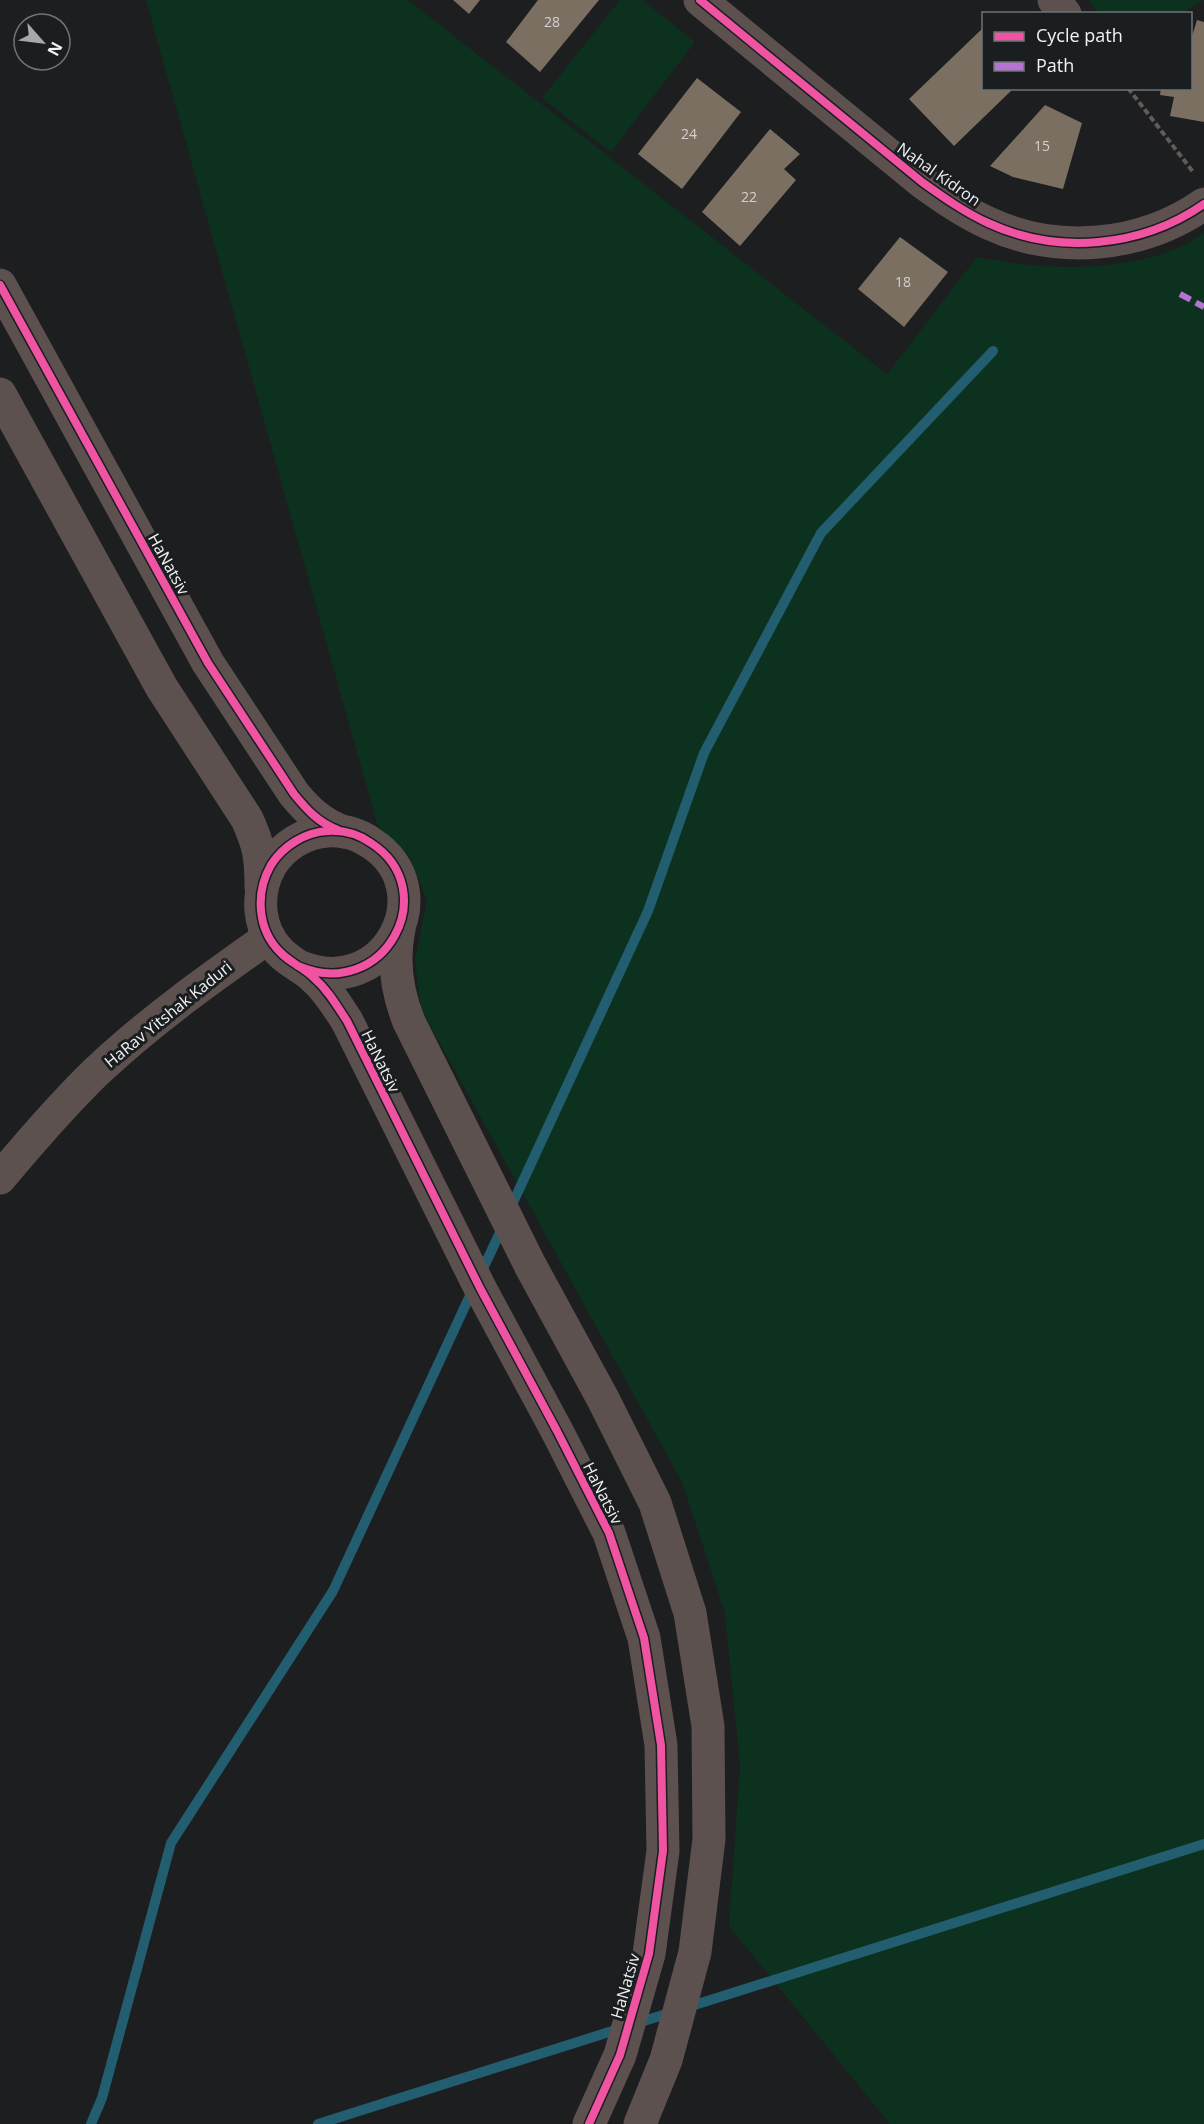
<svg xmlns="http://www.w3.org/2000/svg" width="1204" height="2124" viewBox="0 0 1204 2124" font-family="'Open Sans',sans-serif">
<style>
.green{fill:#0d311f}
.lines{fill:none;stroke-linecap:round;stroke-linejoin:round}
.stream{stroke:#225d70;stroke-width:10}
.building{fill:#7b6f62}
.path{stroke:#615a5a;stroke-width:4;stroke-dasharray:6 3;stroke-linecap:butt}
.minor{stroke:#5d514f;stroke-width:33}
.quiet{stroke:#b673d3;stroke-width:6;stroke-dasharray:12 6;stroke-linecap:butt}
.cycleway-casing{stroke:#1b1e20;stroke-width:11}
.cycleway{stroke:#f153a3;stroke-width:8}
.labels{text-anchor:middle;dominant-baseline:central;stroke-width:6;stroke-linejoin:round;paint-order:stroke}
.number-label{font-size:14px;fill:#d3d1d0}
.street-label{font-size:16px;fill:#f0f2f4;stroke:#1b1e20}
</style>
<rect width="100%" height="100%" fill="#1c1e1f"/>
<g class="green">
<path d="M146,0H408L887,374L977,257C1045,270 1110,273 1176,249C1186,245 1195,238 1204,233V2124H890L729,1926L740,1765L725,1613L682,1482L421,1009L415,959L427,900L409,855L378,827Z"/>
<path d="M620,0H642L695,42L611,152L542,98Z"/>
<path d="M1088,0H1204L1181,13L1099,14Z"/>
</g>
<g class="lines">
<g class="stream">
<path d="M510,1209L648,911L704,753L821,533L993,351"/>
<path d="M480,1275L504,1224"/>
<path d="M91,2124L102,2098L171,1843L333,1591L473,1289"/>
<path d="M318,2124L1204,1844"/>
</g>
</g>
<g class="building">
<path d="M453,0H480L469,14Z"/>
<path d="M538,0H599L540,72L506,42Z"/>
<path d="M1197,20L1204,22V122L1170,116L1174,97L1160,95L1161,88H1190V43Z"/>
<path d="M984,27V88H1014L954,146L909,99Z"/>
<path d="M697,78L741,112L682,189L638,154Z"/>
<path d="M1045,105L1082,123L1063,189L1013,177L990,166Z"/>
<path d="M770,129L800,154L784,169L796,180L740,246L702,212Z"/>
<path d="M900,237L948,272L904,327L858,289Z"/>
</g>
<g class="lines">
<path class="path" d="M1128,88L1194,173"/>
<g class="minor">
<path d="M700,0L922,182C943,197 964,212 988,223C1057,255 1141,248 1204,204"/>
<path d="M1054,0L1065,14"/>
<path d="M0,285L208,663L294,794C309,812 322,824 344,832"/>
<path d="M0,394L162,688L247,819C259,845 261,858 261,887"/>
<path d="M399,929C392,962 397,992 409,1022L530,1265L603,1399L655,1503L690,1613L708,1726L709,1839L695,1952L666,2060L640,2124"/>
<path d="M298,966C385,1003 444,890 371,843C358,834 343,830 328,831C305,832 283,846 271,865C255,893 257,930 281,953C291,963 304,968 314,978C328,990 337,1006 347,1021L480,1288L557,1431L609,1533L644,1638L661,1745L663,1851L649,1954L620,2055L589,2124"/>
<path d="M0,1178C31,1141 62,1105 96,1072C149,1022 209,979 269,937"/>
</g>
<path class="quiet" d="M1180,294L1204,307"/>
<g class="cycleway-casing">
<g id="cycleway">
<path d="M700,0L922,182C943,197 964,212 988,223C1057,255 1141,248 1204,204"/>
<path d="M0,285L208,663L294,794C307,810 319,823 338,830"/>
<path d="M298,966C385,1003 444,890 371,843C358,834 343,830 328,831C305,832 283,846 271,865C255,893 257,930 281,953C291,963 304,968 314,978C328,990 337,1006 347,1021L480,1288L557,1431L609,1533L644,1638L661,1745L663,1851L649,1954L620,2055L589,2124"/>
</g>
</g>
<use href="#cycleway" class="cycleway"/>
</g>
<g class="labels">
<g class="number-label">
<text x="552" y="21">28</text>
<text x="689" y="133">24</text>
<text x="1042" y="145">15</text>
<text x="749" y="196">22</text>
<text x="903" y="281">18</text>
</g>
<g class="street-label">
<text transform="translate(939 174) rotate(35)">Nahal Kidron</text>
<text transform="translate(169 564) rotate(61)">HaNatsiv</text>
<text transform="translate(168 1014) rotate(-39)">HaRav Yitshak Kaduri</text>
<text transform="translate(381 1061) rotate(64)">HaNatsiv</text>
<text transform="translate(603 1493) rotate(63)">HaNatsiv</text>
<text transform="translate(625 1986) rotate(-74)">HaNatsiv</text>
</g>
</g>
<rect x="982" y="12" width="210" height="78" fill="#1b1e20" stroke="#707375" stroke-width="1.5"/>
<rect x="994" y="32" width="30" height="9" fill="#f153a3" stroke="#707375" stroke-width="1.5"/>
<text x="1036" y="42" font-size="18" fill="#f0f2f4">Cycle path</text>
<rect x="994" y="62" width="30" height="9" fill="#b673d3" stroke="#707375" stroke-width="1.5"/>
<text x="1036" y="72" font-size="18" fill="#f0f2f4">Path</text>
<g transform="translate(42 42) rotate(118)"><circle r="28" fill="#1b1e20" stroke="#707375" stroke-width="1.5"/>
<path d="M0-4.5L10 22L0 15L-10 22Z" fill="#a6a8a9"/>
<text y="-9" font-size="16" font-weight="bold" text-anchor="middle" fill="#f0f2f4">N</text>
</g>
</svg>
